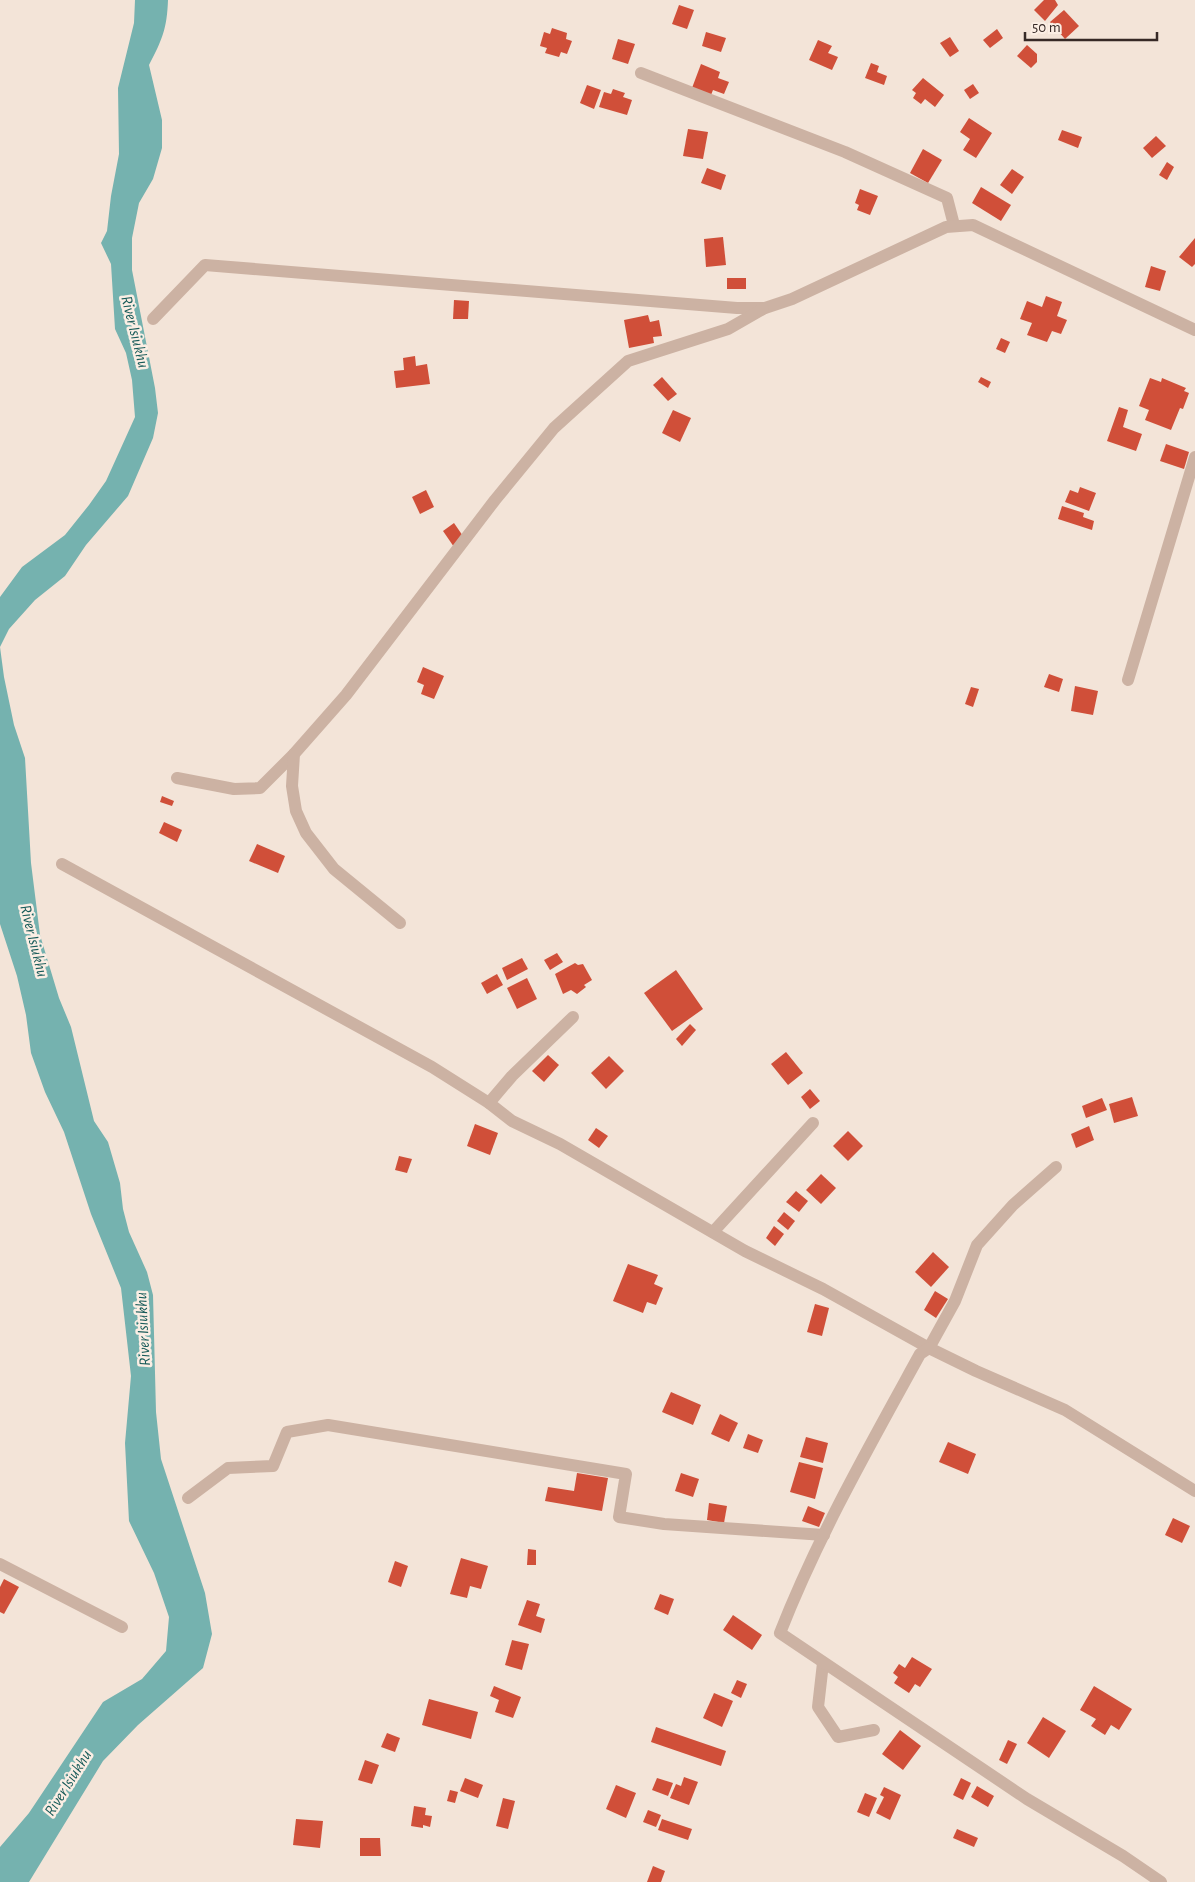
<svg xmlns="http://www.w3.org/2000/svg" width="1195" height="1882" viewBox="0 0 1195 1882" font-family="'Alegreya Sans',sans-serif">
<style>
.water{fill:#75b2af}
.building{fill:#d04f39}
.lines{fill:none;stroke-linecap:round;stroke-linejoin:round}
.minor{stroke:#ccb2a3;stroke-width:12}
.labels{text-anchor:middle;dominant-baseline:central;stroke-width:5;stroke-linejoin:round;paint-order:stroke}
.water-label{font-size:16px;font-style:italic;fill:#185b59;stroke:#fbeee4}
</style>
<rect width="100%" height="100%" fill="#f3e4d8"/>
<path class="water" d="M135,0H168C167,29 162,40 149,65L162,120V148L153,179L139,203L132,238V270L155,388L158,413L153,438L128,496L86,545L65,576L35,600L9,629L0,647L4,677L14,725L25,758L31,863L40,935L59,998L71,1027L94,1121L108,1142L120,1183L123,1209L129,1232L147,1272L153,1295L156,1412L161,1459L205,1593L212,1634L203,1668L138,1725L103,1761L29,1882H0V1847L29,1813L103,1702L142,1679L166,1651L169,1617L154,1573L129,1521L125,1443L131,1376L121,1288L91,1214L64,1132L45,1092L31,1053L26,1015L17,976L0,924V597L22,567L65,535L89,505L106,481L135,417L132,380L126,353L115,329L111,264L101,243L107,231L111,196L119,154L118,88L134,23Z"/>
<g class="building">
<path d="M1044,0H1055L1058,5L1045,21L1034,10Z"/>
<path d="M679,5L694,10L687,29L672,24Z"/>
<path d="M1064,10L1079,26L1065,39L1050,22Z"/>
<path d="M552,28L567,33L566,39L572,41L567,54L561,52L559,57L545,53L547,48L540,46L544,32L550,34Z"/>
<path d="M997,29L1003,38L990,48L983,40Z"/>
<path d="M706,32L726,38L721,52L702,46Z"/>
<path d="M950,37L959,51L950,57L940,43Z"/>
<path d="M618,39L635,44L628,64L612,59Z"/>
<path d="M818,40L832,46L828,53L838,57L832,70L809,60Z"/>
<path d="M1027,45L1037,54V62L1031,68L1017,56Z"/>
<path d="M871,63L879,66L877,72L887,76L884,85L865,78Z"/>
<path d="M701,64L720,72L718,78L729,82L724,94L713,90L711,95L692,88Z"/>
<path d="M923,78L944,95L935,107L925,99L921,104L913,98L916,93L912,90Z"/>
<path d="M973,84L979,93L970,99L964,90Z"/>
<path d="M587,85L601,90L594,109L580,103Z"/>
<path d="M613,89L625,93L623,97L632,100L627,115L599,107L604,92L611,94Z"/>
<path d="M969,118L992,133L976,158L963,150L970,139L960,132Z"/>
<path d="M688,129L708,132L703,159L683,156Z"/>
<path d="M1062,130L1082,137L1078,148L1058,140Z"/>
<path d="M1156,136L1166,146L1152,158L1143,148Z"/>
<path d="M923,149L942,160L928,183L910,173Z"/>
<path d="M1167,162L1174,167L1167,180L1159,175Z"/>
<path d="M707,168L726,175L721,190L701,183Z"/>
<path d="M1012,169L1024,177L1012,194L1000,185Z"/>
<path d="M981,187L1011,205L1001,221L972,203Z"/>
<path d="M860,189L878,196L870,215L857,210L859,205L855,203Z"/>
<path d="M723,237L726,265L706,267L704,239Z"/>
<path d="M1195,238V264L1192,267L1179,257Z"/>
<path d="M1151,266L1166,271L1160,291L1145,287Z"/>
<rect x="727" y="278" width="19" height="11"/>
<path d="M1046,296L1062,302L1057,316L1067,320L1061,334L1052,331L1047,342L1027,335L1032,323L1020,319L1027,301L1042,307Z"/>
<path d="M454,300L469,301L468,319H453Z"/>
<path d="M648,315L650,322L659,320L662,336L653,337L654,343L629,348L624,320Z"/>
<path d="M1001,338L1010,342L1005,353L996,349Z"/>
<path d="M415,356L416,366L427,364L430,384L396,388L394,371L404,370L403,358Z"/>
<path d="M662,377L677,394L668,401L653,385Z"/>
<path d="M981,377L991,382L988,388L978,382Z"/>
<path d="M1150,378L1161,382L1162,378L1186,388L1184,391L1189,393L1183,409L1180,408L1171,430L1145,420L1149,410L1139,406Z"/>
<path d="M1119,407L1128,410L1123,427L1142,434L1136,451L1107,441Z"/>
<path d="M673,410L691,418L680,442L662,433Z"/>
<path d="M1166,444L1189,452L1184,469L1160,461Z"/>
<path d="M1080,487L1096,493L1089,511L1065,502L1070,490L1078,493Z"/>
<path d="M426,490L434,507L420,514L412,497Z"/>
<path d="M1062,506L1084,513L1083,517L1094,521L1092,530L1058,519Z"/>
<path d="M454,523L465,539L454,547L443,531Z"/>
<path d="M423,667L444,676L434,699L421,694L424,685L417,682Z"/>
<path d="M1049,674L1063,679L1059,692L1044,687Z"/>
<path d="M1075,686L1098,691L1093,715L1071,711Z"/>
<path d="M971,687L979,689L973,707L965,704Z"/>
<path d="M162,796L174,801L172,806L160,802Z"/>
<path d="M164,822L182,830L177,842L159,833Z"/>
<path d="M257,844L285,856L278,873L249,861Z"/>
<path d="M557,953L563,962L550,970L544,960Z"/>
<path d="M522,958L528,969L507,980L502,968Z"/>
<path d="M575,963L578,965L583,964L592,980L584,985L586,987L577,994L571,990L563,994L555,974Z"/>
<path d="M676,970L703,1009L672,1031L644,993Z"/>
<path d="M497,974L503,985L487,994L481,983Z"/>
<path d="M527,978L537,999L517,1009L507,988Z"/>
<path d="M690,1024L696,1030L682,1046L676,1039Z"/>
<path d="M786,1052L803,1073L788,1085L771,1064Z"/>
<path d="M548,1055L559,1065L544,1082L532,1071Z"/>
<path d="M609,1056L624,1071L606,1089L591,1073Z"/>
<path d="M810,1089L820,1101L810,1109L801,1097Z"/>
<path d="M1132,1097L1138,1116L1114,1123L1109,1104Z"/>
<path d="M1102,1098L1107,1110L1086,1118L1082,1106Z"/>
<path d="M475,1124L498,1133L490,1155L467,1146Z"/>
<path d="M1089,1126L1094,1140L1076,1148L1071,1134Z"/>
<path d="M596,1128L608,1136L599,1148L588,1140Z"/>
<path d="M848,1131L863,1146L848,1161L833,1146Z"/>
<path d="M399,1156L412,1159L407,1173L395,1170Z"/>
<path d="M821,1174L836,1188L821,1204L806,1190Z"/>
<path d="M796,1191L808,1201L799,1212L786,1202Z"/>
<path d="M784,1212L795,1221L788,1230L777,1221Z"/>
<path d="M774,1226L784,1234L775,1246L766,1238Z"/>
<path d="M933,1252L949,1267L931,1287L915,1272Z"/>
<path d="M628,1264L658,1275L654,1284L663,1288L656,1305L647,1302L643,1313L613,1301Z"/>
<path d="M935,1291L948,1299L936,1318L924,1310Z"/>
<path d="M815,1304L829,1308L822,1336L807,1332Z"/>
<path d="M671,1392L701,1405L693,1425L662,1412Z"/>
<path d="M720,1414L738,1423L729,1442L711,1434Z"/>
<path d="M748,1434L763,1440L758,1453L743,1448Z"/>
<path d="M806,1437L828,1443L823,1463L800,1457Z"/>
<path d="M948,1442L976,1454L968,1474L939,1462Z"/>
<path d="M799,1462L823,1468L815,1499L790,1492Z"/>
<path d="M577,1473L608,1478L602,1511L545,1501L548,1487L574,1491Z"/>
<path d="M681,1473L699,1479L693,1497L675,1491Z"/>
<path d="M709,1503L727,1506L724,1523L707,1520Z"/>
<path d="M808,1506L825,1513L819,1527L802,1521Z"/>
<path d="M1173,1518L1190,1526L1182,1543L1165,1535Z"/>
<path d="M528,1549L536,1550V1565H527Z"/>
<path d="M461,1558L488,1566L481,1589L470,1586L467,1598L450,1594Z"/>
<path d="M395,1561L408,1566L401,1587L388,1582Z"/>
<path d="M4,1579L19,1587L4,1614L0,1612V1587Z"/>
<path d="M660,1594L674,1599L668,1615L654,1609Z"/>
<path d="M527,1600L540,1604L536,1616L545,1619L541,1633L518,1625Z"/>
<path d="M733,1615L762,1635L752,1650L723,1630Z"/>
<path d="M512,1640L529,1644L522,1670L505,1665Z"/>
<path d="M912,1657L932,1669L920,1687L915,1684L909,1693L894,1683L898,1677L893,1673L899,1664L905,1668Z"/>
<path d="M737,1680L747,1684L741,1698L731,1693Z"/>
<path d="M494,1686L521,1697L513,1718L495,1712L499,1700L490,1696Z"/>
<path d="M1094,1686L1132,1709L1119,1730L1111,1725L1105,1735L1091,1726L1096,1719L1080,1710Z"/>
<path d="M714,1693L733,1701L722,1727L703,1718Z"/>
<path d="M429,1699L478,1712L471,1739L422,1725Z"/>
<path d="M1043,1717L1066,1731L1049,1758L1027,1743Z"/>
<path d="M656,1727L726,1751L721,1766L651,1742Z"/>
<path d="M900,1730L921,1746L903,1770L882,1754Z"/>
<path d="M387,1733L400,1738L395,1752L381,1747Z"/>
<path d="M1008,1740L1017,1744L1007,1764L999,1760Z"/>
<path d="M365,1760L379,1765L372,1784L358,1780Z"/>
<path d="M684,1777L698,1782L689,1805L670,1798L676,1784L681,1786Z"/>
<path d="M465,1778L483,1785L478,1798L460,1791Z"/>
<path d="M657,1778L673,1783L668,1796L652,1790Z"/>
<path d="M961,1778L971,1783L963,1800L953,1795Z"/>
<path d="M616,1785L636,1793L626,1818L606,1809Z"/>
<path d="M977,1786L994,1796L988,1807L971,1797Z"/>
<path d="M884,1787L901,1795L890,1820L876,1813L884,1797L880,1795Z"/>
<path d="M450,1790L458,1792L455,1803L447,1801Z"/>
<path d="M865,1793L877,1798L869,1817L857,1812Z"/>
<path d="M503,1798L515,1801L508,1829L496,1826Z"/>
<path d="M414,1806L426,1808L425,1815L432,1816L430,1827L423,1825V1828L411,1826Z"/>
<path d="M648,1810L661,1815L656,1827L643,1822Z"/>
<path d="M296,1819L323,1821L320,1848L293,1845Z"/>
<path d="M662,1819L692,1829L688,1840L658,1830Z"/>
<path d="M957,1829L978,1838L974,1847L953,1838Z"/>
<path d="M360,1838H380L381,1856H360Z"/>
<path d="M653,1866L665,1871L661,1882H647Z"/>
</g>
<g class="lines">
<g class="minor">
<path d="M641,73L845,152L947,198L954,225"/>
<path d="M153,319L205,265L737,308H765L792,299L946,227L973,225L1195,330"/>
<path d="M1128,680L1195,457"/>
<path d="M177,778L234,789L260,788L294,754"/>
<path d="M62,864L432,1067L489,1103"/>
<path d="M400,923L334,869L306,833L296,811L292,786L294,754L346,695L495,500L554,428L628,361L728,329L763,309"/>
<path d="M573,1017L512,1076L489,1103L512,1121L560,1144L745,1251L823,1289L929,1348L955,1301L977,1245L1013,1205L1056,1167"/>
<path d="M713,1232L813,1123"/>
<path d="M188,1498L228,1468L273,1466L287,1432L328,1425L626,1474L619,1517L664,1524L824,1535"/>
<path d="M0,1564L122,1627"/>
<path d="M823,1663L818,1707L838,1737L874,1730"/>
<path d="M1161,1882L1123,1856L1027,1799L780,1633C818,1536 870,1445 920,1354L929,1348L976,1371L1065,1410L1195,1491"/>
</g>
</g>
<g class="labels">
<g class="water-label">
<text transform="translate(135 332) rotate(76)">River Isiukhu</text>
<text transform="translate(34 941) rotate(76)">River Isiukhu</text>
<text transform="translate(143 1329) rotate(-93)">River Isiukhu</text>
<text transform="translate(68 1783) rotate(-58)">River Isiukhu</text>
</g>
</g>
<path d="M1025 32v8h132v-8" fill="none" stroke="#362926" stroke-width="2.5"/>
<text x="1032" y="32" font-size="15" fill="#362926" stroke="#fbeee4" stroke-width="4" paint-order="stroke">50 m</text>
</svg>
